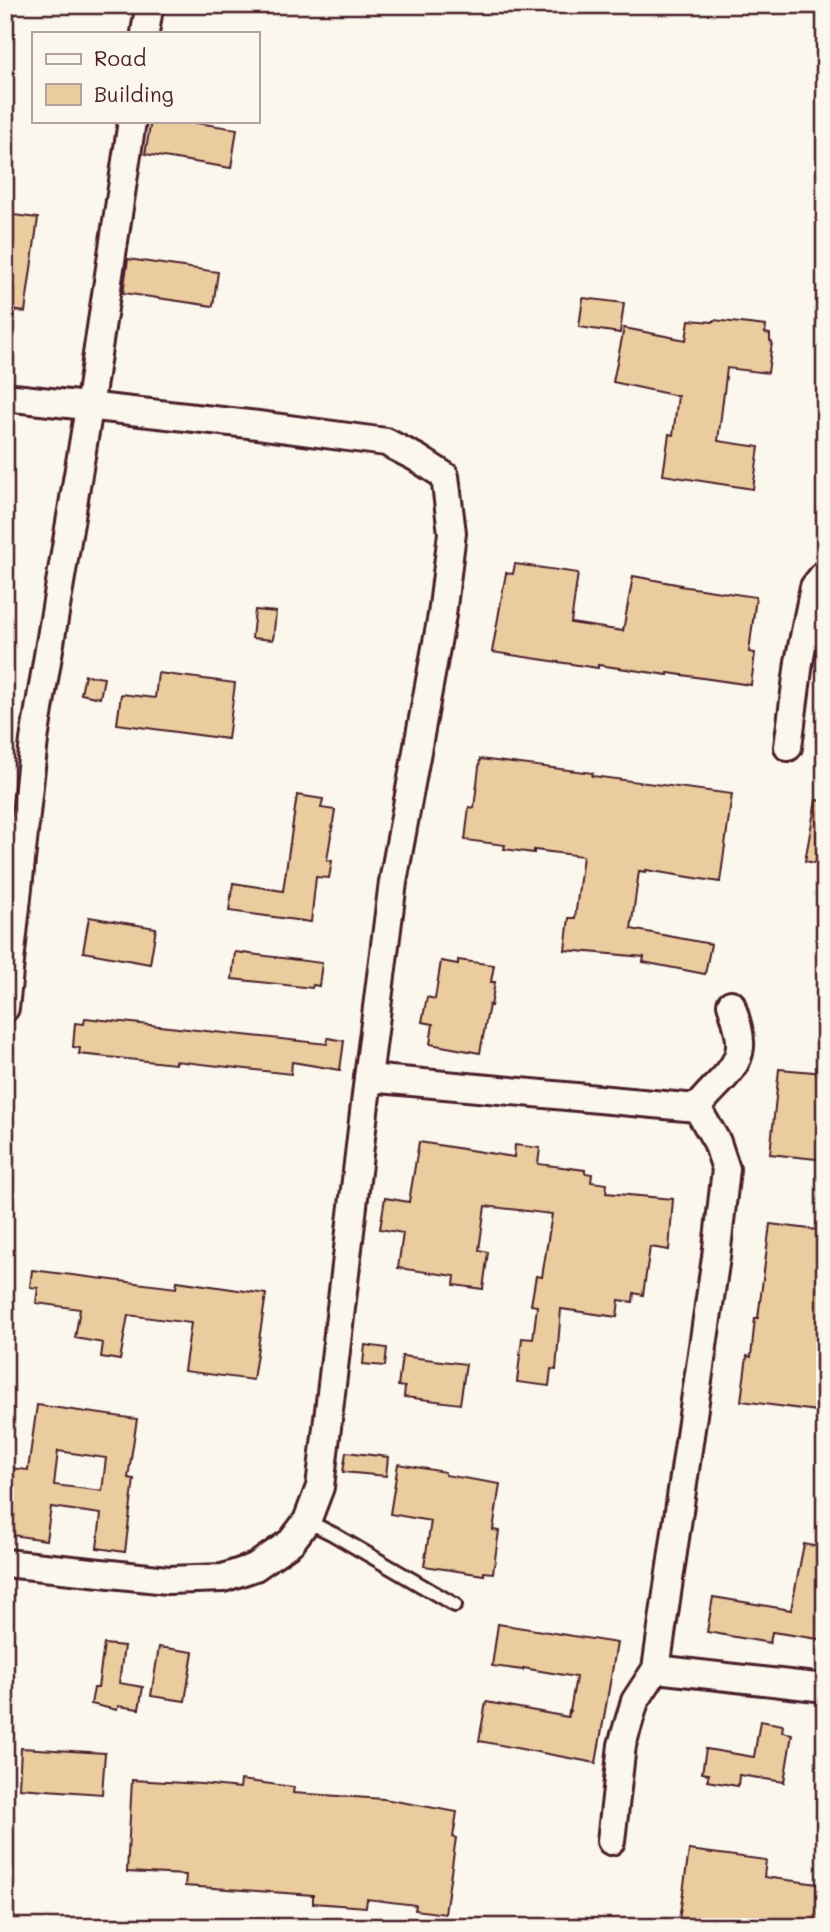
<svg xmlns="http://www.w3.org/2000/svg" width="830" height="1932" viewBox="0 0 830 1932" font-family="Mali,sans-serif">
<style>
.building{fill:#ebcc9e;stroke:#4a1f2b;stroke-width:2;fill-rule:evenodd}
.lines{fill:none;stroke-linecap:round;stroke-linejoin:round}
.lane-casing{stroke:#4a1f2b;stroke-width:18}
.street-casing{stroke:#4a1f2b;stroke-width:32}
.lane{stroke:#fbf7ec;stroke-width:12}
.street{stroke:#fbf7ec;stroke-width:26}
</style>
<rect width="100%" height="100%" fill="#fbf7ec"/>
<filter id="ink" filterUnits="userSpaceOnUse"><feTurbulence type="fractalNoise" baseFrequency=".0143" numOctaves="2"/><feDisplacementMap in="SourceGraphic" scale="14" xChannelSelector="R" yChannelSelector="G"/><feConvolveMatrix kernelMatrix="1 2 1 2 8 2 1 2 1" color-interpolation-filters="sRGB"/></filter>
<g filter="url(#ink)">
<g class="building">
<path d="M151,121H184L237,129L231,168L145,154Z"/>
<path d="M5,214L38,218L25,312L5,309Z"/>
<path d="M128,259L218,272L213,306L123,293Z"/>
<path d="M583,298L624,303L620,333L579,327Z"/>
<path d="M689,320L713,322L714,320L766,326L765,333L770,334V341L772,342L768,373L727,368L718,441L759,447L753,489L663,475L669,434L673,435L678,396L613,382L624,328L686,340Z"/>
<path d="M515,564L578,573L571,623L623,631L633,576L681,585L680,586L756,597L749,652L755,653L751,685L668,673V675L598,665V668L492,652L506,573L513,574Z"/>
<path d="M255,610L276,612L273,640L252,638Z"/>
<path d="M158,673L235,683L228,739L117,724L121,694L155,698Z"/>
<path d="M85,675L104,678L100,698L81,694Z"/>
<path d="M480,759L593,773L592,776L732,794L720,882L646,870V872L639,871L631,929L711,944L705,974L643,962L644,957L565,950L569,918H575L583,856L534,850V853L504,849L505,845L465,840L469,807L474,808Z"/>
<path d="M297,795L323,799L321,808L335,810L327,860L332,861L329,878L316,877L311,922L229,911L233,883L283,891Z"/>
<path d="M816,800L825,801V865L805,861Z"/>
<path d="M89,917L156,928L150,964L83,952Z"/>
<path d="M235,952L322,963L319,986L313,985L312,988L232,979Z"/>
<path d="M458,960L494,965L491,982H495L491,1006L489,1005L480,1053L430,1044L433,1024L422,1022L427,997L435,999L441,961L458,964Z"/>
<path d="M85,1018L327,1044L328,1038L344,1041L340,1070L292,1062L291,1074L175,1061V1064L79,1054L80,1048L73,1047L75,1023L84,1024Z"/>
<path d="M779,1069L825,1073V1160L770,1154Z"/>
<path d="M419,1142L514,1157L515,1145L540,1148L538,1164L585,1170V1173L592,1174L591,1182L607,1184L606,1193L673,1199L669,1250L650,1247L643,1295L634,1293L633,1302L619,1300L617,1317L561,1309L556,1370L551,1369L549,1386L517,1382L522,1338L533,1339L537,1306L531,1305L536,1276L542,1277L552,1214L485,1206L479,1250L488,1252L483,1289L454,1285L455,1276L398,1268L403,1233L380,1229L385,1198L409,1202Z"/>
<path d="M770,1224L825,1231V1305L816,1365H825V1412L741,1401L747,1356L751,1357L755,1318H758Z"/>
<path d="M32,1270L176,1288L177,1281L266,1294L253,1380L184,1371L191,1323L128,1315L120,1360L101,1357L103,1343L75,1338L80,1309L36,1303L38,1288L30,1287Z"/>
<path d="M365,1345L387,1348L385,1366L363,1364Z"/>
<path d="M402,1356L466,1364L460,1404L404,1397L405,1387L398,1386Z"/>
<path d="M37,1405L137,1419L128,1478L134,1479L125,1552L97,1548L101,1514L51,1507L46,1540L5,1534V1503L10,1468L28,1470ZM58,1451L106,1458L102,1491L54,1485Z"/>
<path d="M346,1452L388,1457L386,1476L343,1472Z"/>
<path d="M398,1464L445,1472V1475L500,1484L493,1530L499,1531L493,1573L484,1572V1575L424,1566L431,1521L390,1514Z"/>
<path d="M804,1544L825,1548V1640L772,1632L770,1643L707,1632L713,1597L791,1610Z"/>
<path d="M498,1624L617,1643L596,1763L479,1741L486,1702L568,1717L569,1711H570L576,1677L523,1668V1670L492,1666Z"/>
<path d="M104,1644L124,1646L119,1683L143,1687L139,1709L118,1706L117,1710L91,1704L94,1688H98Z"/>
<path d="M159,1647L193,1652L185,1701L151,1696Z"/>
<path d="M760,1721L783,1725L782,1732L792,1734L784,1782L739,1775L738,1786L707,1781L709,1774L702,1773L706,1749L754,1757Z"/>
<path d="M21,1748L105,1753L102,1794L19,1788Z"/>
<path d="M132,1780L201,1784L240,1788L241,1780L294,1787L293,1793L384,1799L457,1812L453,1837L456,1838L445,1914L415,1910L416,1905L367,1899L366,1907L313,1903V1895L185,1886L186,1875L127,1872Z"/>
<path d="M689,1850L766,1860L764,1877L825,1885V1927H678Z"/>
</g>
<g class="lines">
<g class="lane-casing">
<path id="lane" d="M307,1521L333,1534L455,1605"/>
</g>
<g class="street-casing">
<g id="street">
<path d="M145,33L149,8"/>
<path d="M5,397L258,425L386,442L417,458L445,476L452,533L442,615L393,882L368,1078"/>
<path d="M788,747L799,662L814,587L825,573"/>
<path d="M5,1008L34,740L89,408L132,121"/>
<path d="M697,1108C710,1088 738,1072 740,1047C741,1033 735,1017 731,1004"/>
<path d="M5,1563L168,1580L223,1578L255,1567L291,1542L307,1521L320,1487L368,1078L697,1108L717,1142L726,1169L716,1257L656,1669L635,1701L622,1745L611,1841"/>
<path d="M656,1669L825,1688"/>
</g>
</g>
<use href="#lane" class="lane"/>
<use href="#street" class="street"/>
</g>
</g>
<rect width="830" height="1932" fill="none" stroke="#fbf7ec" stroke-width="28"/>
<rect x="14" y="14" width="802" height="1904" fill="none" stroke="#4a1f2b" stroke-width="2.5" filter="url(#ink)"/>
<rect x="32" y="32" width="228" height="91" fill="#fbf7ec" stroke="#b4a19f" stroke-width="2"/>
<rect x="46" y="54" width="35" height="10" fill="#fbf7ec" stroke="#b4a19f" stroke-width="2"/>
<text x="94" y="66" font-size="21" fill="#4a1f2b">Road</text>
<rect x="46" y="84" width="35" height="21" fill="#ebcc9e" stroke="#b4a19f" stroke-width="2"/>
<text x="94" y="102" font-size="21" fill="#4a1f2b">Building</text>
</svg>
